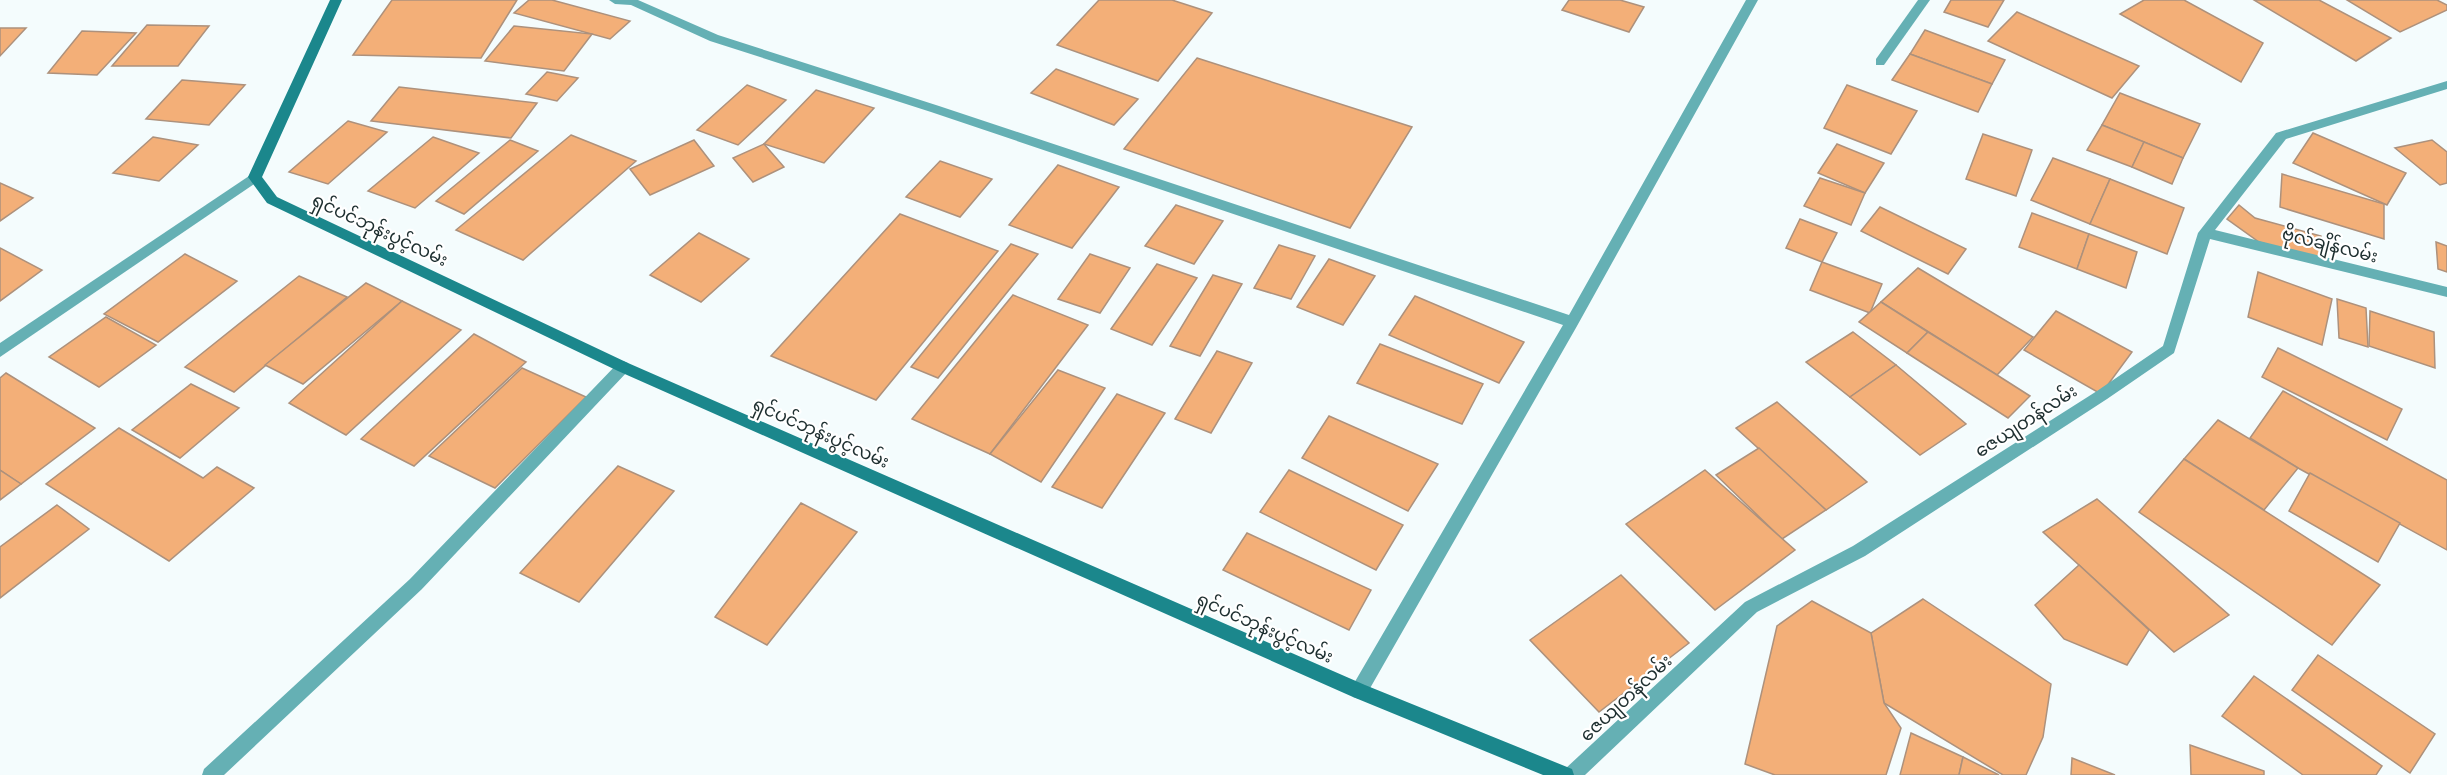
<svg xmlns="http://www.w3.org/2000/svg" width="2447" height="775" viewBox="0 0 2447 775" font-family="'Crimson Pro','Noto Sans Myanmar',serif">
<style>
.building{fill:#f3af78;stroke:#ad917c;stroke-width:1.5}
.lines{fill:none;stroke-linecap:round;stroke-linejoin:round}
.street{fill:#65b0b4;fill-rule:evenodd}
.secondary{fill:#1b878c;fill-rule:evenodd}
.labels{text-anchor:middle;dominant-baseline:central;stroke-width:4.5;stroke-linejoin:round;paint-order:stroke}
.street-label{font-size:18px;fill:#1d2e2f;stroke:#fff}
</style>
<rect width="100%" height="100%" fill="#f4fcfd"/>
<g class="building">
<path d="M392,0H517L481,58L353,55Z"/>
<path d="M529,0H552L630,21L610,39L514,13Z"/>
<path d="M1099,0H1172L1212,13L1158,81L1057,45Z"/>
<path d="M1569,0H1620L1644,7L1629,32L1562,10Z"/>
<path d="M1951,0H2004L1988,27L1944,12Z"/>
<path d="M2144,0H2184L2263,43L2241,82L2120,14Z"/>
<path d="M2254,0H2319L2391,38L2356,61Z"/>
<path d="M2347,0H2437L2447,5V10L2400,32Z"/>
<path d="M2017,12L2139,66L2112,98L1988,41Z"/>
<path d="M147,25L209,26L178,66H112Z"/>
<path d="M514,26L592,34L564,71L485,61Z"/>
<path d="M0,28H26L0,56Z"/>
<path d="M1925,30L2005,60L1992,84L1910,54Z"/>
<path d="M82,31L136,33L97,75L48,73Z"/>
<path d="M1910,54L1992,84L1978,112L1892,80Z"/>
<path d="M1197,58L1412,127L1350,228L1124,149Z"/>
<path d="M1056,69L1138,99L1114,125L1031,93Z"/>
<path d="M547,72L578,78L557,101L526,94Z"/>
<path d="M182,80L245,85L209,125L146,119Z"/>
<path d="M747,85L786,100L738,145L697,130Z"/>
<path d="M1847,85L1917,111L1891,154L1824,128Z"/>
<path d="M399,87L537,103L511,138L371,121Z"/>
<path d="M816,90L874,108L824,163L764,144Z"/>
<path d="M2120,93L2200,124L2183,158L2102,125Z"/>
<path d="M348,121L387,132L328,184L289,172Z"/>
<path d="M2102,125L2144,142L2132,167L2087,150Z"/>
<path d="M2313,133L2406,173L2387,205L2293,163Z"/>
<path d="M1983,134L2032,150L2016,196L1966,179Z"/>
<path d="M571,135L636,161L523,260L456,230Z"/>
<path d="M153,137L198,145L159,181L113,173Z"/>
<path d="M433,137L479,153L415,208L368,191Z"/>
<path d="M510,140L538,151L464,214L436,201Z"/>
<path d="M694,140L714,166L650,195L630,169Z"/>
<path d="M2432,140L2447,152V183L2440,185L2395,148Z"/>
<path d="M2144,142L2183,158L2172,184L2132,167Z"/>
<path d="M764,144L784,167L753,182L733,158Z"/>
<path d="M1837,144L1884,163L1865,193L1818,173Z"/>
<path d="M2053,158L2110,179L2090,224L2031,200Z"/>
<path d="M940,161L992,179L960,217L906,197Z"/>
<path d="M1058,165L1119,187L1072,248L1009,225Z"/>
<path d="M2282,174L2384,204V239L2280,207Z"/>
<path d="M1820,178L1865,193L1851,225L1804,206Z"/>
<path d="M2110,179L2184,208L2167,254L2090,224Z"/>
<path d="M0,183L33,198L0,221Z"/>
<path d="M1176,205L1223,221L1194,264L1145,246Z"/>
<path d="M2239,205L2255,218L2321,236L2323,260L2259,242L2227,219Z"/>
<path d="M1880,207L1966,249L1948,274L1861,231Z"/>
<path d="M2032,213L2089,234L2077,269L2019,247Z"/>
<path d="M900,214L998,251L876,400L771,356Z"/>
<path d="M1800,219L1837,233L1822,262L1786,248Z"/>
<path d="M699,233L749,259L701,302L650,275Z"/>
<path d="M2089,234L2137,252L2126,288L2077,269Z"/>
<path d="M2436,242L2447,246V272L2438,269Z"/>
<path d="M1011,244L1038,254L938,378L911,367Z"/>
<path d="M1279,245L1315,256L1291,299L1254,288Z"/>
<path d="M0,248L42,270L0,301Z"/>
<path d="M185,254L237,281L158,342L104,314Z"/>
<path d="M1090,254L1130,268L1100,313L1058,299Z"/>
<path d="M1329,259L1375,276L1343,325L1297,307Z"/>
<path d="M1822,262L1882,284L1870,313L1810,290Z"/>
<path d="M1157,264L1197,278L1152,345L1111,329Z"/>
<path d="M1918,268L2033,337L1997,375L1881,302Z"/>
<path d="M2258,272L2332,299L2322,345L2248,317Z"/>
<path d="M1213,275L1242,284L1200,356L1170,346Z"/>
<path d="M299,276L347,297L234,392L185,367Z"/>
<path d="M366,283L402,301L303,384L265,365Z"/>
<path d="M1013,295L1088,325L990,454L912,419Z"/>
<path d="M1415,296L1524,342L1499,383L1389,335Z"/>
<path d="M2337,299L2366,308L2368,347L2339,338Z"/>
<path d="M402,301L461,330L346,435L289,403Z"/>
<path d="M1881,302L1928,332L1907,353L1859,322Z"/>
<path d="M2056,311L2132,352L2101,394L2024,350Z"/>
<path d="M2370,311L2434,332L2435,368L2369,346Z"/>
<path d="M106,317L156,345L99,387L49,357Z"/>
<path d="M1853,332L1896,365L1850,397L1806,362Z"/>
<path d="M1928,332L1997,375L2030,396L2008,418L1907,353Z"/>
<path d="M474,334L526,362L414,466L361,439Z"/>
<path d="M1380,344L1483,384L1462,424L1357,383Z"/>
<path d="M2278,348L2402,409L2387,440L2262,377Z"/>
<path d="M1217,351L1252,363L1211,433L1175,419Z"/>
<path d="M1896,365L1966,424L1920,455L1850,397Z"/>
<path d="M522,368L586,397L495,488L429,456Z"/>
<path d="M1058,370L1105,388L1041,482L990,454Z"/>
<path d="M6,373L95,428L21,484L0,470V378Z"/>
<path d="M191,384L239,408L180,458L132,430Z"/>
<path d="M2283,391L2447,480V550L2298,468L2250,438Z"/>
<path d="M1117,394L1165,413L1102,508L1052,487Z"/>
<path d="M1777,402L1867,482L1826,510L1736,428Z"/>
<path d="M1329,416L1438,464L1408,511L1302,458Z"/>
<path d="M2218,420L2298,468L2264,510L2184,459Z"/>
<path d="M119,428L203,478L217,467L254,488L169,561L46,484Z"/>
<path d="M1759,448L1826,510L1782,539L1716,475Z"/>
<path d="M2184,459L2380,585L2332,645L2139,512Z"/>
<path d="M618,466L674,491L579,602L520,573Z"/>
<path d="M0,470L21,484L0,500Z"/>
<path d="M1289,470L1403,525L1376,570L1260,512Z"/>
<path d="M1705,470L1795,550L1715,610L1626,524Z"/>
<path d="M2310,473L2400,523L2378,562L2289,511Z"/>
<path d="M2097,499L2229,615L2174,652L2043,532Z"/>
<path d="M801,503L857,532L767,645L715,617Z"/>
<path d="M57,505L89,529L0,598V547Z"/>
<path d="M1247,533L1371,590L1349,630L1223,570Z"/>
<path d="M2079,565L2149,630L2127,665L2064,639L2035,605Z"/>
<path d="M1621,575L1689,643L1599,712L1530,640Z"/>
<path d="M1923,599L2051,684L2043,737L2026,775H2003L1884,703L1871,633Z"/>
<path d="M1812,601L1871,633L1884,703L1901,728L1886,775H1775L1745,764L1777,626Z"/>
<path d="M2318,655L2435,734L2410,773L2292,690Z"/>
<path d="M2254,676L2382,766L2376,775H2303L2222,716Z"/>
<path d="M1911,733L1963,757L1959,775H1900Z"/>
<path d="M2190,745L2264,771V775H2191Z"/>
<path d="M1963,757L1999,775H1959Z"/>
<path d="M2072,758L2115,775H2071Z"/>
</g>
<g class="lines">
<g class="street">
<path d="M609,0H638L718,35L939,106L1569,315L1746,0H1758L1577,326L1365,697L1359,699L1353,697L1350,691L1353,685L1563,325L931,112L710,41L631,5L615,4Z"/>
<path d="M1918,0H1930L1884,65H1876V59Z"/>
<path d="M2447,81V89L2286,139L2215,230L2447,287V297L2210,239L2174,353L2107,399L1865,556L1757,612L1585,775H1563L1565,769L1745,602L1853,546L2097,391L2163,346L2198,233L2276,133Z"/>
<path d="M255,172L260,174L262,177L260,180L0,357V343Z"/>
<path d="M623,361L628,363L630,367L628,371L422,589L224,775H202L204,769L410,579L618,363Z"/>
</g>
<path class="secondary" d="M330,0H342L262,177L277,197L628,363L1365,685L1572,769L1574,775H1543L1353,697L618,371L267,203L248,177Z"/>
</g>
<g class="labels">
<g class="street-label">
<text transform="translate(380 230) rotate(25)">ရှင်ပင်ဘုန်းပွင့်လမ်း</text>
<text transform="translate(2330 245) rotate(14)">ဗိုလ်ချိန်လမ်း</text>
<text transform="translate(2026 421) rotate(-33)">ဇေယျတန်လမ်း</text>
<text transform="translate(821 433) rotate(24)">ရှင်ပင်ဘုန်းပွင့်လမ်း</text>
<text transform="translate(1265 628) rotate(24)">ရှင်ပင်ဘုန်းပွင့်လမ်း</text>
<text transform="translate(1626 698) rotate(-43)">ဇေယျတန်လမ်း</text>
</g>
</g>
</svg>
